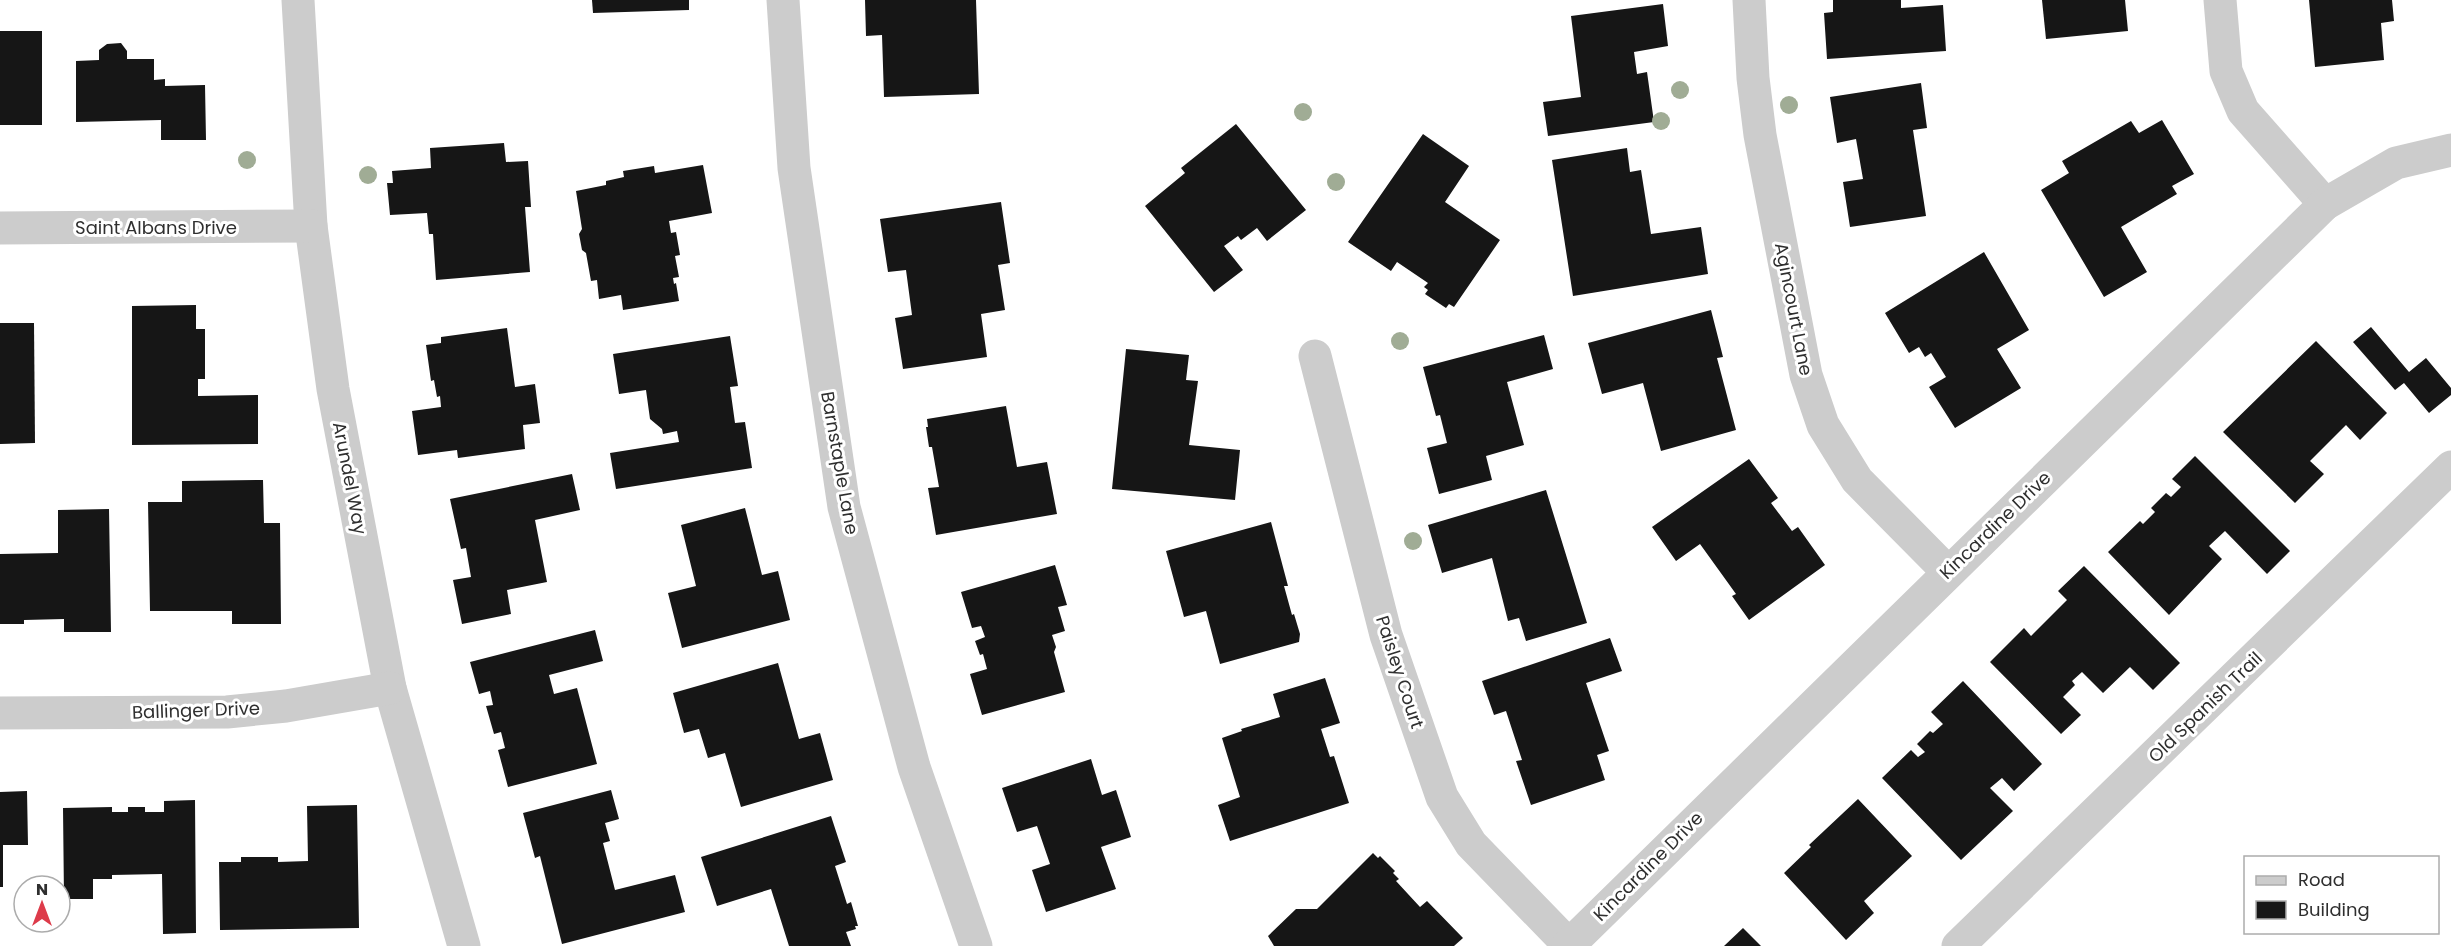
<svg xmlns="http://www.w3.org/2000/svg" width="2451" height="946" viewBox="0 0 2451 946" font-family="Poppins,sans-serif">
<style>
.building{fill:#161616}
.lines{fill:none;stroke-linecap:round;stroke-linejoin:round}
.minor{stroke:#ccc;stroke-width:33}
.tree{fill:#a0ac95}
.labels{text-anchor:middle;dominant-baseline:central;stroke-width:6;stroke-linejoin:round;paint-order:stroke}
.street-label{font-size:18px;fill:#2f2f2f;stroke:#fff}
</style>
<rect width="100%" height="100%" fill="#fff"/>
<g class="building">
<path d="M592,0H689V10L593,13Z"/>
<path d="M865,0H976L979,94L884,97L882,35L866,36Z"/>
<path d="M1833,0H1901V8L1943,5L1946,51L1827,59L1824,13L1833,12Z"/>
<path d="M2042,0H2125L2128,31L2046,39Z"/>
<path d="M2309,0H2392L2394,21L2381,23L2384,60L2315,67Z"/>
<path d="M1663,4L1668,46L1634,52L1637,74L1647,72L1654,122L1548,136L1543,102L1581,97L1571,16Z"/>
<rect x="0" y="31" width="42" height="94"/>
<path d="M121,43L127,51V59H154V80L165,79V86L205,85L206,140H161V120L76,122V61L99,60V50L107,44Z"/>
<path d="M1921,83L1927,128L1913,130L1926,216L1850,227L1843,182L1863,179L1856,139L1837,143L1830,97Z"/>
<path d="M2162,120L2194,174L2172,186L2177,194L2121,227L2147,272L2104,297L2041,190L2069,173L2062,161L2131,121L2139,133Z"/>
<path d="M1236,124L1306,210L1267,241L1257,228L1241,240L1238,236L1224,246L1243,270L1214,292L1145,206L1185,173L1181,168Z"/>
<path d="M1423,134L1469,166L1445,202L1500,240L1454,307L1449,304L1446,308L1425,294L1428,290L1424,287L1428,283L1397,262L1391,271L1348,242Z"/>
<path d="M504,143L506,162L528,161L531,207H525L530,272L436,280L433,234H429L427,213L390,215L387,183H393L392,171L431,168L430,148Z"/>
<path d="M1627,148L1630,172L1641,170L1651,234L1701,227L1708,274L1573,296L1552,160Z"/>
<path d="M703,165L712,213L669,221L671,233L676,232L680,255L675,256L679,277L673,278L674,284L676,283L679,301L623,310L621,295L599,299L597,280L591,281L586,253L582,250L579,234L582,229L576,191L606,185V181L624,177L623,171L654,166L655,173Z"/>
<path d="M1001,202L1010,263L998,265L1005,310L981,314L987,357L903,369L895,318L912,315L906,270L888,272L880,219Z"/>
<path d="M1984,252L2029,330L1997,349L2021,388L1955,428L1929,387L1946,377L1931,353L1925,357L1919,347L1909,353L1885,313Z"/>
<path d="M196,305V329H205V379H198V396L258,395V444L132,445V306Z"/>
<path d="M1711,310L1723,357L1717,358L1736,430L1661,451L1643,383L1602,394L1588,343Z"/>
<path d="M0,323H34L35,443L0,444Z"/>
<path d="M2371,327L2409,372L2426,358L2451,388V395L2429,413L2404,383L2395,390L2353,342Z"/>
<path d="M507,328L515,387L535,384L540,423L523,425L525,449L458,458L457,450L418,455L412,411L441,407L440,396L437,397L434,380L431,381L426,345L441,343V337Z"/>
<path d="M1544,335L1553,369L1507,382L1524,445L1486,456L1492,480L1439,494L1427,448L1447,443L1440,415L1436,416L1423,367Z"/>
<path d="M730,336L738,386L730,387L735,423L745,422L752,468L616,489L610,453L679,442L677,431L663,434L662,429L650,419L646,390L619,394L613,354Z"/>
<path d="M2316,341L2387,413L2360,440L2346,425L2310,461L2324,474L2295,503L2223,432Z"/>
<path d="M1126,349L1189,355L1186,380L1198,381L1189,445L1240,450L1235,500L1112,489Z"/>
<path d="M1006,406L1017,467L1047,462L1057,514L936,535L928,488L939,487L932,447H929L926,427H928L927,419Z"/>
<path d="M2195,456L2290,551L2267,574L2225,531L2209,546L2222,559L2169,615L2108,552L2140,521L2143,524L2155,512L2151,508L2166,493L2171,497L2181,487L2172,479Z"/>
<path d="M1749,459L1778,498L1771,503L1792,531L1798,527L1825,565L1749,620L1732,596L1736,594L1700,544L1676,561L1652,527Z"/>
<path d="M572,474L580,510L535,520L547,582L507,590L511,614L462,624L453,580L471,577L466,548L461,549L450,499Z"/>
<path d="M263,480L264,523H280L281,624H232V611H150L148,502H182V481Z"/>
<path d="M1546,490L1587,623L1526,641L1519,618L1508,621L1492,558L1442,573L1428,525Z"/>
<path d="M745,508L762,575L778,571L790,620L682,648L668,593L696,586L681,525Z"/>
<path d="M109,509L111,632H64V619L24,620V624H0V554L58,553V510Z"/>
<path d="M1271,522L1288,586H1284L1292,615L1294,614L1300,634L1299,642L1220,664L1206,611L1184,617L1166,551Z"/>
<path d="M1055,565L1067,605L1058,607L1065,631L1052,635L1056,647L1054,652L1065,692L982,715L970,674L987,669L983,654L980,655L975,641L985,637L981,626L972,628L961,592Z"/>
<path d="M2084,566L2180,663L2153,690L2130,667L2103,693L2082,672L2072,681L2075,685L2063,697L2081,715L2061,734L1990,662L2024,628L2031,636L2067,600L2058,591Z"/>
<path d="M595,630L603,661L549,675L554,694L577,688L597,764L508,787L498,750L505,748L501,732L494,734L486,706L493,705L490,691L479,694L470,662Z"/>
<path d="M1610,638L1622,671L1586,683L1609,751L1597,755L1605,780L1531,805L1516,761L1522,760L1506,711L1494,715L1482,681Z"/>
<path d="M778,663L799,739L820,733L833,780L741,807L725,753L708,758L699,729L684,733L673,693Z"/>
<path d="M1325,678L1340,723L1321,729L1330,757L1334,756L1349,803L1230,841L1218,805L1240,797L1222,738L1242,731L1241,729L1280,717L1273,694Z"/>
<path d="M1963,681L2042,764L2014,791L2002,778L1990,788L2013,811L1961,860L1882,778L1911,750L1918,757L1925,752L1917,744L1930,731L1933,733L1943,724L1931,712Z"/>
<path d="M1091,759L1102,795L1116,790L1131,837L1101,847L1116,889L1046,912L1032,870L1050,864L1037,826L1017,832L1002,788Z"/>
<path d="M611,790L619,819L605,823L610,841L603,843L615,890L675,875L685,912L562,944L540,856L535,858L523,813Z"/>
<path d="M27,791L28,845H3V887H0V792Z"/>
<path d="M1858,799L1912,856L1864,901L1874,913L1846,940L1784,873L1811,847L1809,845Z"/>
<path d="M195,800L196,933L163,934L162,874L112,875V879H93V899H64L63,808L112,807V812H128V807H145V812H164V801Z"/>
<path d="M357,805L359,928L220,930L219,862H241V857H278V862L308,861L307,806Z"/>
<path d="M831,816L846,862L835,866L847,904L851,902L858,926H855L856,929L846,932L851,946H789L771,889L717,906L701,857Z"/>
<path d="M1373,853L1378,858L1380,856L1395,871L1393,873L1399,879L1396,881L1420,907L1427,901L1463,938L1454,946H1274L1268,936L1296,909H1317Z"/>
<path d="M1743,928L1761,946H1724Z"/>
</g>
<g class="lines">
<g class="minor">
<path d="M298,0L311,226L333,389L390,688L464,946"/>
<path d="M783,0L794,168L844,507L914,767L976,946"/>
<path d="M1749,0L1753,78L1760,135L1806,375L1823,425L1857,480L1947,571"/>
<path d="M2220,0L2226,71L2243,111L2325,204"/>
<path d="M0,228L311,226"/>
<path d="M1315,356L1386,635L1442,797L1471,844L1569,945"/>
<path d="M0,713L227,712L286,706L390,688"/>
<path d="M1568,946L2325,204L2396,163L2451,150"/>
<path d="M1958,946L2451,467"/>
</g>
</g>
<g class="tree">
<circle cx="1680" cy="90" r="9"/>
<circle cx="1789" cy="105" r="9"/>
<circle cx="1303" cy="112" r="9"/>
<circle cx="1661" cy="121" r="9"/>
<circle cx="247" cy="160" r="9"/>
<circle cx="368" cy="175" r="9"/>
<circle cx="1336" cy="182" r="9"/>
<circle cx="1400" cy="341" r="9"/>
<circle cx="1413" cy="541" r="9"/>
</g>
<g class="labels">
<g class="street-label">
<text x="156" y="227">Saint Albans Drive</text>
<text transform="translate(1794 309) rotate(79)">Agincourt Lane</text>
<text transform="translate(840 463) rotate(80)">Barnstaple Lane</text>
<text transform="translate(350 478) rotate(79)">Arundel Way</text>
<text transform="translate(1995 525) rotate(-44)">Kincardine Drive</text>
<text transform="translate(1400 672) rotate(72)">Paisley Court</text>
<text transform="translate(2205 707) rotate(-44)">Old Spanish Trail</text>
<text transform="translate(196 710) rotate(-2)">Ballinger Drive</text>
<text transform="translate(1648 866) rotate(-45)">Kincardine Drive</text>
</g>
</g>
<rect x="2244" y="856" width="195" height="78" fill="#ffffff" stroke="#acacac" stroke-width="1.5"/>
<rect x="2256" y="876" width="30" height="9" fill="#cccccc" stroke="#acacac" stroke-width="1.5"/>
<text x="2298" y="886" font-size="18" fill="#2f2f2f">Road</text>
<rect x="2256" y="901" width="30" height="18" fill="#161616" stroke="#acacac" stroke-width="1.5"/>
<text x="2298" y="916" font-size="18" fill="#2f2f2f">Building</text>
<g transform="translate(42 904)"><circle r="28" fill="#ffffff" stroke="#acacac" stroke-width="1.5"/>
<path d="M0-4.5L10 22L0 15L-10 22Z" fill="#dd3b4a"/>
<text y="-9" font-size="16" font-weight="bold" text-anchor="middle" fill="#2f2f2f">N</text>
</g>
</svg>
